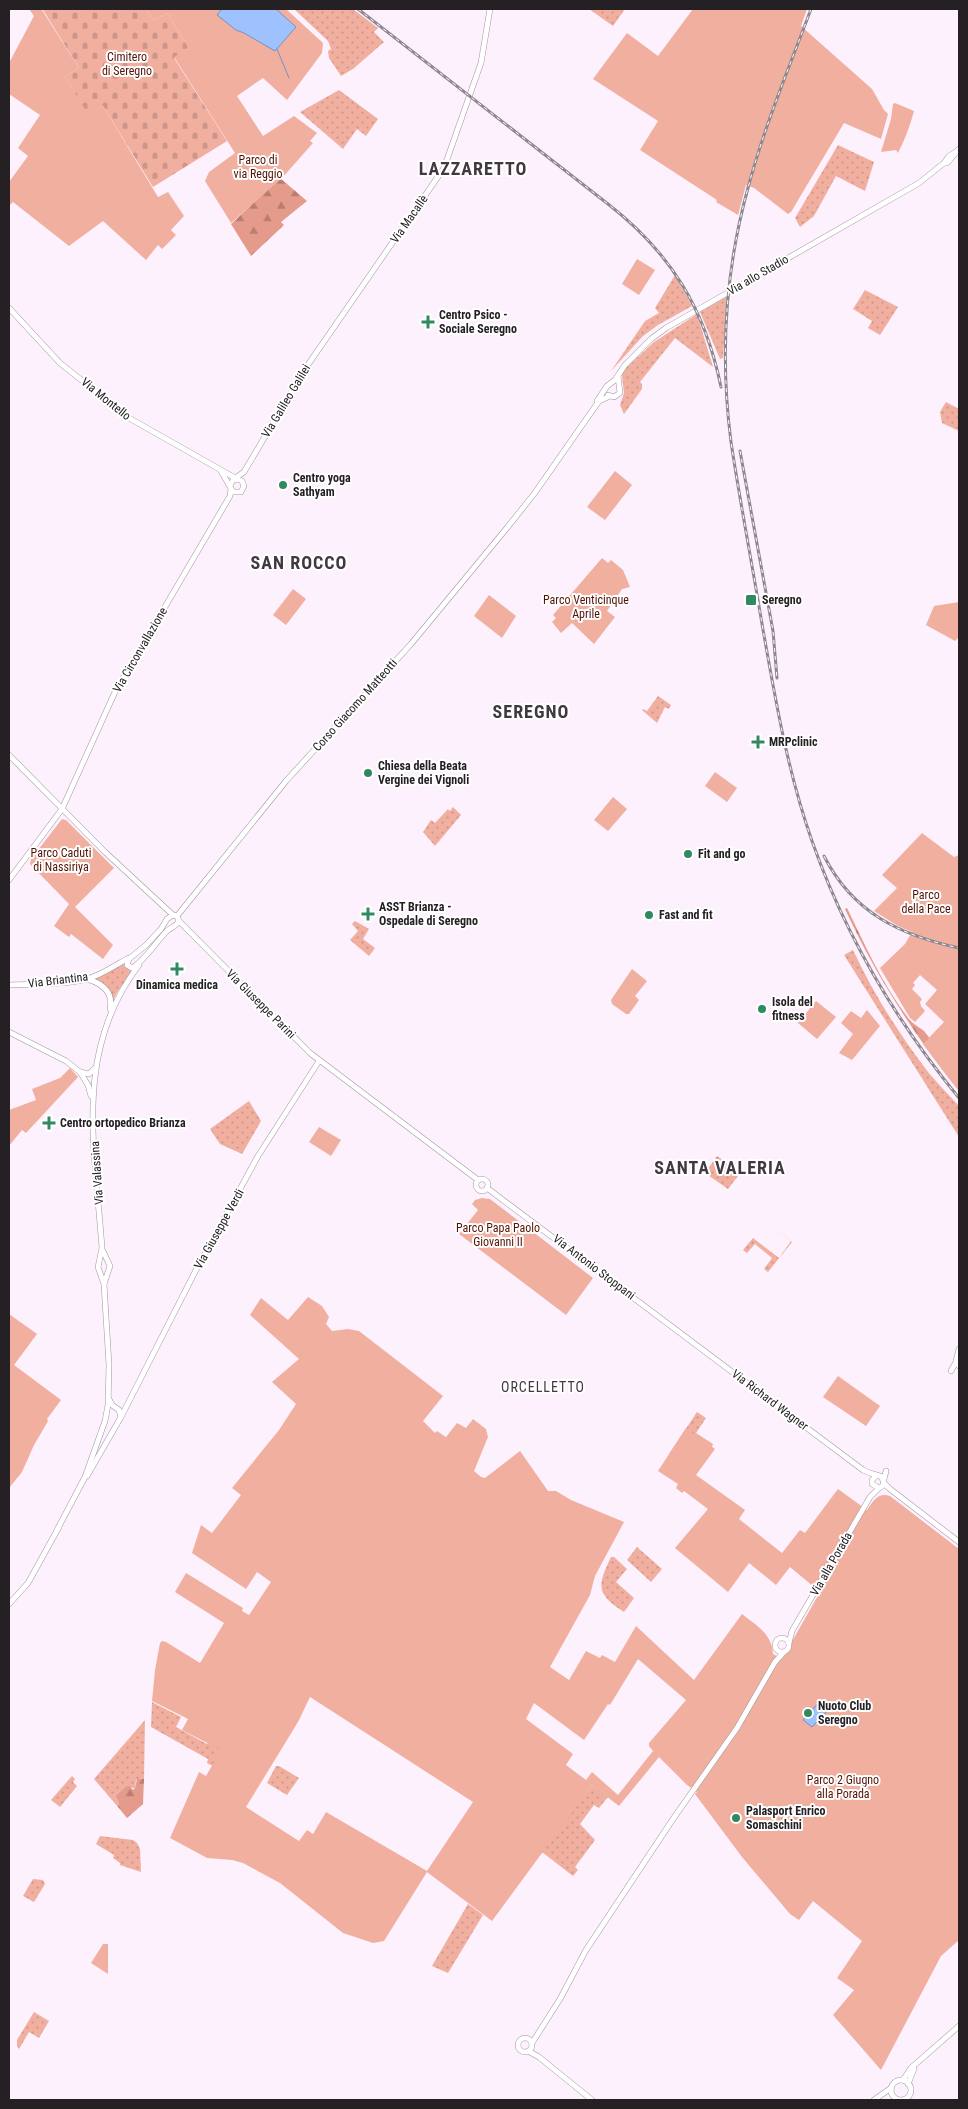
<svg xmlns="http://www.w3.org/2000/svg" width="968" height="2109" viewBox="0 0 968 2109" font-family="'Roboto Condensed',sans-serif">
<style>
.grass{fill:url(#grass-dots)}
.forest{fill:url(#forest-firs)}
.cemetery{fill:url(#cemetery-stones)}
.park{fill:#f1afa0;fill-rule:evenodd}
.water{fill:#9ec2fd;stroke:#7991bc}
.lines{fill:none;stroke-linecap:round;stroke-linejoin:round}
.stream{stroke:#7991bc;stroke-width:1}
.secondary-casing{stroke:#a195a1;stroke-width:6}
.secondary{stroke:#fff;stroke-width:5}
.rail-casing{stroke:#8f878f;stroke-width:3}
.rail{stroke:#fff;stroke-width:1;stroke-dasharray:4;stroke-linecap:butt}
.poi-dot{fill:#2f8a61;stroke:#fff;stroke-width:2}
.labels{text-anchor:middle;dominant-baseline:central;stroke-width:4;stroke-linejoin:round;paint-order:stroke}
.park-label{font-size:12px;fill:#531206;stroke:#fff}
.street-label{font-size:12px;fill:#242024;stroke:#fff}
.poi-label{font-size:12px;font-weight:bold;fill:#242024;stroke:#fff;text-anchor:start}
.neighbourhood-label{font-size:14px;letter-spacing:1px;fill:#413841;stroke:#fff}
.district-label{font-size:18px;font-weight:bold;letter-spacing:1px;fill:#413841;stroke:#fff}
</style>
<defs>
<pattern id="grass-dots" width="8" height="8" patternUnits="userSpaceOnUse" patternTransform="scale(1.25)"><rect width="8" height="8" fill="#f1afa0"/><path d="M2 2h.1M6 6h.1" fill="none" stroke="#ce968a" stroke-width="1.8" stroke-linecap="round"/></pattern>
<pattern id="forest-firs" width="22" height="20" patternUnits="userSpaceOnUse" patternTransform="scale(1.25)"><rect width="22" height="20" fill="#e49b8b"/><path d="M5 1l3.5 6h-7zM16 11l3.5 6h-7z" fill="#b97e71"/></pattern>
<pattern id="cemetery-stones" width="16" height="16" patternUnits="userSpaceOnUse" patternTransform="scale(1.25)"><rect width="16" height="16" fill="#f1afa0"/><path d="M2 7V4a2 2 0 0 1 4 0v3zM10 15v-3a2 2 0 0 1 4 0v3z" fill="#ce968a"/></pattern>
</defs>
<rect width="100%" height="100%" fill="#fdf1fd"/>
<g class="grass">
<path d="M294,9H353L378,28L374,32L384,42L353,69L341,76L329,58L328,51L331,49L328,41Z"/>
<path d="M589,9H625L613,26Z"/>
<path d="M339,90L378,119L366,136L357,129L343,149L300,112Z"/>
<path d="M838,145L874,162L865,191L836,176L814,216L800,227L795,218Z"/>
<path d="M675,275L692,306L658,325L643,336L611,371L645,321L659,313L655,308Z"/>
<path d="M865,290L898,307L880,335L868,328L872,321L853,309Z"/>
<path d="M727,296L723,358L720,359L700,312Z"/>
<path d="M697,314L713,367L675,338L640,382L642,384V389L624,414L620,405L624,393L622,376L624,370L654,342Z"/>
<path d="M946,402L959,409V431L942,423L940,412Z"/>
<path d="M658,696L671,705L669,709L665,707L657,723L642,710L643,709L647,711Z"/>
<path d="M453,807L461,815L435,846L423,832L431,820L435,823L448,809L450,811Z"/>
<path d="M355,921L369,929L363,939L375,948L369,956L350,940L358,931L352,924Z"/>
<path d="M853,950C873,993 899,1034 928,1072C938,1084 949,1095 959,1106V1137L844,955Z"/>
<path d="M125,962L126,965L134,969C127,981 117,988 113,1002C112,990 105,983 94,979Z"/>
<path d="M249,1101L261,1121L242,1154L220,1144L210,1129Z"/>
<path d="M717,1156L741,1172L728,1189L705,1173Z"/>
<path d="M766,1221L792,1242L768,1272L764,1269L772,1258L755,1244L747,1253L743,1250L753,1238L779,1258L791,1241Z"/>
<path d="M697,1412L706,1418L696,1433L713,1444L712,1447L669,1454Z"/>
<path d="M637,1547L662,1569L651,1582L627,1560Z"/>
<path d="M611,1557H614L627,1569L616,1582L634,1598L624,1612C596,1594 597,1586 611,1557Z"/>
<path d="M152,1702L181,1717L176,1727L207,1744L213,1732L235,1778L207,1763L208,1759L151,1727Z"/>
<path d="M145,1720L144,1779L136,1780L135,1788L125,1787L115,1796L119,1802L118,1807L94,1779Z"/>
<path d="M276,1766H279L299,1778L287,1795L267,1783Z"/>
<path d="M72,1776L75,1779L73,1782L77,1786L60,1807L51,1800Z"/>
<path d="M592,1785L608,1797L599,1808L594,1805L580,1824L595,1840L575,1867L578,1870L573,1876L533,1845L570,1814Z"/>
<path d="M100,1836L133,1840L137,1843L140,1849L141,1872L120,1865V1863L113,1858L114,1855L96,1844Z"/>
<path d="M33,1879L43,1880L45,1884L34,1902L23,1896Z"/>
<path d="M468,1904L483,1915L448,1973L432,1966Z"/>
<path d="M34,2012L49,2021L39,2038L29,2032L19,2049L17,2046V2040Z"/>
</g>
<g class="forest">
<path d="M280,178L307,201L281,222L284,225L251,256L231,224Z"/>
<path d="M847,908C865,945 883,986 909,1019C913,1024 919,1027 924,1031C939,1048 948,1071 959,1091C914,1035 875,974 845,909Z"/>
<path d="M137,1779H144L143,1804L127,1818L118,1807L119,1802L115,1796L125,1787L130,1786L133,1790L135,1788Z"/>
</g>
<path class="cemetery" d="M45,9H146L154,21L167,13L189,48L174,58L227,141L153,187L103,106L88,115L65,77L79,68L43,10Z"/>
<g class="park">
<path d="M29,9H44L42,10L79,68L65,77L88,114L103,106L158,197L168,192L184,216L171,230L176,235L162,249L158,245L146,260L103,221L69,246L13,202L9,206V182L28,156L18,148L40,115L9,94V63L34,16Z"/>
<path d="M146,9H286L323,43L322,53L287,100L263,78L237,96L263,136L294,116L317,133L310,141L313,143L282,178L231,223L205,181L209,172L235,153L174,57L189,48L167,13L154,21Z"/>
<path d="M693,9H807L801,26L872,89L884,110L888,114L881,139L844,123L791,212L788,214L754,188L746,185L738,215L716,202L717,200L640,150L658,121L593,79L627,33L658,56Z"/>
<path d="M895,103L914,111C910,126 905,139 898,153L896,150L881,152L891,119L893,104Z"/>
<path d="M637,259L655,270L639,295L622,284Z"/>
<path d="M615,471L632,485L605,520L587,507Z"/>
<path d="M602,558L608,563L611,560L623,570L630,587L622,589L607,611L615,617L594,644L572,623L561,633L552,622L556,618L553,615Z"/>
<path d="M293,589L306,599L286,625L273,615Z"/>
<path d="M489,595L516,616L502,638L474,616Z"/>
<path d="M959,602V637L955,641L926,625L934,606Z"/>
<path d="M715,772L737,788L727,802L705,786Z"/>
<path d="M613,797L627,809L608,831L594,820Z"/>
<path d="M62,819L66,820L114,868L75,907L113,945L103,959L71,934L69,937L54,926L69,904L30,864L31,859Z"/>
<path d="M922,833L954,857L959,855V1091L923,1044L944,1022L925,1004L937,990L920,975L913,983L915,985L912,989L922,999L920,1002L921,1006L925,1011L915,1022L910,1018L880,968L905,944L912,932L898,926L874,911L897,888L882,875Z"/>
<path d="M632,969L647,981L635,996L639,1000L629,1014H626L612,1004L611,1000Z"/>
<path d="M816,1001L836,1017L817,1039L798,1023Z"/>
<path d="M867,1010L880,1026L852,1060L839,1053L853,1034L841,1023L851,1011L861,1018Z"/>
<path d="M70,1068L78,1077L26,1133L22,1130L9,1146V1110L36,1100L32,1089L60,1078Z"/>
<path d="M319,1127L341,1140L331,1156L309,1142Z"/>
<path d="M482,1198L490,1199L593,1278L566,1315L459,1234L478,1210L472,1204L475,1200Z"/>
<path d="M308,1297L322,1306L329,1317L326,1324L332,1331L348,1329L359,1331L443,1396L423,1421L435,1433L437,1431L446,1437L457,1423L466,1428L473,1419L486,1429L488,1437L474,1471L481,1477L485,1478L520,1451L548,1491H556L571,1500L624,1522L595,1576L590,1595L550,1667L569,1680L586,1651L600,1658L602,1655L615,1662L636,1626L694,1680L742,1614C757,1626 772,1634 773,1654L782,1659L820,1592L790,1567L776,1585L749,1563L728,1592L675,1548L708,1509L684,1491L682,1493L676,1488L678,1484L658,1471L686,1428L715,1449L696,1475L745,1510L739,1519L782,1553L800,1530L805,1533L838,1489L867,1510C873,1501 878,1492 890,1496L959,1549V1940L941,1956L881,2070L833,2015L854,1990L837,1978L862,1941L813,1901L799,1920L790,1914L742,1857L695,1794L697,1792L687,1785L659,1757L619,1806L592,1785L492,1921L427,1872L384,1941L373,1943L343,1933L280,1883L243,1863L232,1860L207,1858L170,1838L199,1772L206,1776L221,1750L182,1730L188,1719L152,1701L155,1670L160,1643L162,1641L166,1642L200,1663L224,1623L175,1592L186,1573L243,1608L242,1611L249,1615L271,1582L257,1572L246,1589L192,1553L201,1525L212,1533L241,1495L232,1488L279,1430L296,1404L272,1382L299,1359L250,1315L261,1298L288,1320ZM638,1659L686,1700L649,1743V1746L653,1751L618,1795L592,1772L586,1780L566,1765L573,1754L526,1719L534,1703L584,1740L608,1704L610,1705ZM310,1697L473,1802L427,1871L326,1812L313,1834L307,1830L299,1841L246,1807L298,1722Z"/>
<path d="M9,1314L37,1334L14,1365L61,1400L47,1419L48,1421L34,1445L22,1472L9,1488Z"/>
<path d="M838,1376L880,1406L866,1426L823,1397Z"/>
<path d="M103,1944H108V1974L91,1963Z"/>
</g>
<g class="water">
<path d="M222,9H276L296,27L275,51L244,33L236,30L217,15Z"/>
<path d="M822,1699L831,1707L812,1727L803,1720Z"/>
</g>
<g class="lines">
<path class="stream" d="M277,49L289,78"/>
<g class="secondary-casing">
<g id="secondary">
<path d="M944,163L949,156L956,152"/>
<path d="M9,308L60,363L129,418L237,479"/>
<path d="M608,395L614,397L620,393L618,376"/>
<path d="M597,401L607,386L615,380L625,365L651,339L666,328L919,183L944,163H947L959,149"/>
<path d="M221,471L233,492H241L244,486L242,481L237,479L233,480L230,486"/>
<path d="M237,479L238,476L244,472L305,369L444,168L481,63L490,9"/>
<path d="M9,755L105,852L173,915"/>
<path d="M9,880L62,809L115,692L230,496L231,489"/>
<path d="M177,916L286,781L411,644L506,529L534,494L599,401L610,396"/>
<path d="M179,921C176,927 171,927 167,931C156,942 145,960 132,968L127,965L129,959L146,945L161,929L167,919L173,915L177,916L179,921L310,1053L478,1180"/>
<path d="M87,979C101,983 114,991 110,1009"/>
<path d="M9,985C34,984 62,985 87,979C102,975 115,965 129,958"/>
<path d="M9,1032L66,1061L80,1072L89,1074L95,1068"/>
<path d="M80,1072L88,1085L91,1096"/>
<circle cx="482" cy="1185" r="6"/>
<path d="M487,1188L863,1470C870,1474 876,1474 882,1477L884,1485L879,1488L872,1484V1480L876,1476"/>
<path d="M104,1284L98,1267L102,1248C95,1148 73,1051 139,965"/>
<path d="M959,1349L956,1361L959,1366"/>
<path d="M951,1371L956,1362"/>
<path d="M121,1417L197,1268L258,1156L319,1061"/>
<path d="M87,1476L121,1417L119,1410L112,1405L109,1399"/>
<path d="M884,1479L886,1471"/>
<path d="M884,1483L890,1489L959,1542"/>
<path d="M57,1530L85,1477L105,1421L108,1405L109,1365L104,1284L110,1266L103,1251"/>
<path d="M9,1604L28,1583L59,1527"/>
<circle cx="782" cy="1645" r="7"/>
<path d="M789,1643L792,1631L870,1497L879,1488"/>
<circle cx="525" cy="2045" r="7"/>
<path d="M532,2043L560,1999L586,1950L673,1819L737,1728L775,1662L784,1652"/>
<path d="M528,2051L539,2057L592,2100"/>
<path d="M903,2080L911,2068L959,2026"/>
<circle cx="901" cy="2090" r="10"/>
<path d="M908,2084L914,2069"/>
<path d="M874,2100L891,2088"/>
</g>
</g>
<use href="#secondary" class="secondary"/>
<g class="rail-casing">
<g id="rail">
<path d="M358,9L608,204C671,253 705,309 721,387"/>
<path d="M811,9C789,68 764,127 748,188C725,271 720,357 731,442C740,502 752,563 762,624C775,697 787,770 812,841C845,935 896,1021 959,1098"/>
<path d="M740,451L773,631L777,678"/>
<path d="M824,856C853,913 900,935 959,948"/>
</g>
</g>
<use href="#rail" class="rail"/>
</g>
<g class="poi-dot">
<path d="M425.5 314.5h5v5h5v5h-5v5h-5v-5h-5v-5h5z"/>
<circle cx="283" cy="485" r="5"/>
<rect x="745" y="594" width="12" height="12" rx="2.5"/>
<path d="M755.5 734.5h5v5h5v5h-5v5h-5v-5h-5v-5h5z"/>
<circle cx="368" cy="773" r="5"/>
<circle cx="688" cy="854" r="5"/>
<path d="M365.5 906.5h5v5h5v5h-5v5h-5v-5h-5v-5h5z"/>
<circle cx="649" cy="915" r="5"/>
<path d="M174.5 961.5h5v5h5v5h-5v5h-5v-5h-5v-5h5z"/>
<circle cx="762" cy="1009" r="5"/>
<path d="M46.5 1115.5h5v5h5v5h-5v5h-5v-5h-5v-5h5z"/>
<circle cx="808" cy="1713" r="5"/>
<circle cx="736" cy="1818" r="5"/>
</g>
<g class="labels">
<g class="park-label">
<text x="127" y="57">Cimitero<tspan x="127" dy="14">di Seregno</tspan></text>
<text x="258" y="160">Parco di<tspan x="258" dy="14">via Reggio</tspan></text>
<text x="586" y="600">Parco Venticinque<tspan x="586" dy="14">Aprile</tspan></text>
<text x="61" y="853">Parco Caduti<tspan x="61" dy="14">di Nassiriya</tspan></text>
<text x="926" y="895">Parco<tspan x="926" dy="14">della Pace</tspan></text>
<text x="498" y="1228">Parco Papa Paolo<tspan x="498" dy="14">Giovanni II</tspan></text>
<text x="843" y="1780">Parco 2 Giugno<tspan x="843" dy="14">alla Porada</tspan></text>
</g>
<g class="street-label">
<text transform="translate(409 219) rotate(-55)">Via Macallè</text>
<text transform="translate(758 275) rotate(-30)">Via allo Stadio</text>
<text transform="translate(106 399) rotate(39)">Via Montello</text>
<text transform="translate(286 401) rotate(-59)">Via Galileo Galilei</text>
<text transform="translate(140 650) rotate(-60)">Via Circonvallazione</text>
<text transform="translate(355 705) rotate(-48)">Corso Giacomo Matteotti</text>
<text transform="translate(58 980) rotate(-7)">Via Briantina</text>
<text transform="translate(261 1004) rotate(45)">Via Giuseppe Parini</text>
<text transform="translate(97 1173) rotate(-94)">Via Valassina</text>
<text transform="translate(219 1229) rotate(-61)">Via Giuseppe Verdi</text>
<text transform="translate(594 1267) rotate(37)">Via Antonio Stoppani</text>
<text transform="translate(770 1400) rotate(37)">Via Richard Wagner</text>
<text transform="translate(831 1564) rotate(-60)">Via alla Porada</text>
</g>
<g class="poi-label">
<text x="439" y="315">Centro Psico -<tspan x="439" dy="14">Sociale Seregno</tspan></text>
<text x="293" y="478">Centro yoga<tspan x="293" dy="14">Sathyam</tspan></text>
<text x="762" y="600">Seregno</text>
<text x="769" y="742">MRPclinic</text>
<text x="378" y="766">Chiesa della Beata<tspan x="378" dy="14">Vergine dei Vignoli</tspan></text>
<text x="698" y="854">Fit and go</text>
<text x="379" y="907">ASST Brianza -<tspan x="379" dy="14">Ospedale di Seregno</tspan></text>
<text x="659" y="915">Fast and fit</text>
<text x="177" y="985" text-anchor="middle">Dinamica medica</text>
<text x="772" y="1002">Isola del<tspan x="772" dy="14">fitness</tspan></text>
<text x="60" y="1123">Centro ortopedico Brianza</text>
<text x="818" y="1706">Nuoto Club<tspan x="818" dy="14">Seregno</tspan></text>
<text x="746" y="1811">Palasport Enrico<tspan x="746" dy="14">Somaschini</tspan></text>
</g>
<g class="neighbourhood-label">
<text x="543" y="1387">ORCELLETTO</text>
</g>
<g class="district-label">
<text x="473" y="168">LAZZARETTO</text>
<text x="299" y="562">SAN ROCCO</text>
<text x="531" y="711">SEREGNO</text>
<text x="720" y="1167">SANTA VALERIA</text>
</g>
</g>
<rect width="968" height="2109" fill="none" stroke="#242024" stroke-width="20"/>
</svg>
